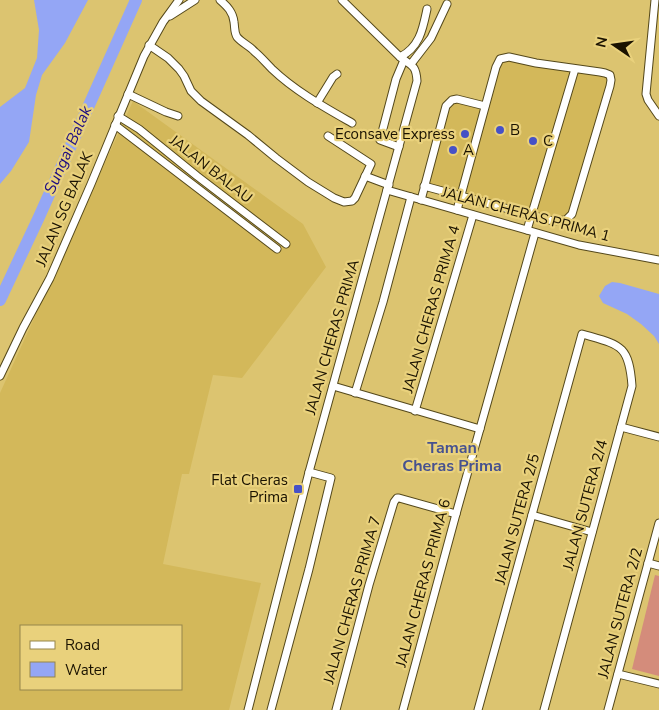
<svg xmlns="http://www.w3.org/2000/svg" width="659" height="710" viewBox="0 0 659 710" font-family="'Nunito Sans',sans-serif">
<style>
.built{fill:#d3b85a;fill-rule:evenodd}
.green{fill:#d48c7b}
.water{fill:#94a6f5}
.lines{fill:none;stroke-linecap:round;stroke-linejoin:round}
.river{stroke:#94a6f5;stroke-width:12}
.minor-casing{stroke:#54481b;stroke-width:9}
.minor{stroke:#fff;stroke-width:7}
.poi-dot{fill:#4651c6;stroke:#e9d17c;stroke-width:2}
.labels{text-anchor:middle;dominant-baseline:central;stroke-width:4.5;stroke-linejoin:round;paint-order:stroke}
.poi-label{font-size:15px;fill:#1a1200;stroke:#e9d17c;text-anchor:start}
.street-label{font-size:15px;fill:#1a1200;stroke:#e9d17c}
.water-label{font-size:16px;font-style:italic;fill:#1d0d82;stroke:#e9d17c}
.neighbourhood-label{font-size:16px;font-weight:bold;fill:#47528f;stroke:#e9d17c}
</style>
<rect width="100%" height="100%" fill="#dcc470"/>
<g class="built">
<path d="M509,60L603,75L607,77L609,81L570,212L564,218H553L428,184L448,107L455,102L487,110L501,62Z"/>
<path d="M133,101L303,224L326,267L242,378L213,375L189,474H182L163,564L261,583L229,710H0V393ZM21,626H181V689H21Z"/>
</g>
<path class="green" d="M655,575L659,576V676L632,669Z"/>
<g class="water">
<path d="M34,0H88L65,43L42,75L36,95L29,142L11,171L0,184V107L25,88L37,58L39,30Z"/>
<path d="M612,282L620,283L659,294V344L654,336L641,324L627,314L603,303L599,296L605,286Z"/>
</g>
<g class="lines">
<path class="river" d="M0,300L39,217L136,0"/>
<g class="minor-casing">
<g id="minor">
<path d="M220,0C227,6 233,12 234,22C235,28 234,32 237,37C242,43 250,46 255,52C261,57 266,63 272,69C295,91 324,107 352,123"/>
<path d="M655,0L646,94L648,100L659,116"/>
<path d="M170,16L195,0"/>
<path d="M149,45L168,58L179,69L184,76L191,91L201,101L248,135L276,158L308,182L334,198L344,202L352,201L355,198L371,164L328,136"/>
<path d="M400,57C420,47 423,28 427,9"/>
<path d="M411,64L431,38L447,4"/>
<path d="M128,94L166,112L178,116"/>
<path d="M317,103L333,77L337,74"/>
<path d="M118,116L139,129L197,176L286,244"/>
<path d="M115,125L277,249"/>
<path d="M399,147L380,140L396,79L404,60"/>
<path d="M365,176L389,185"/>
<path d="M424,186L553,221L566,220L572,214L610,86L611,80L610,75L605,73L600,72L536,63L509,57L500,59L496,67L461,195L457,210"/>
<path d="M387,190L579,245L659,260"/>
<path d="M421,200L446,106L452,100L457,99L485,106"/>
<path d="M527,230L575,69"/>
<path d="M0,376L23,328L50,278L91,184L144,56L163,22L179,0"/>
<path d="M333,386L480,429"/>
<path d="M355,393L383,302L411,197"/>
<path d="M415,411L473,215"/>
<path d="M621,427L659,437"/>
<path d="M532,515L592,532"/>
<path d="M648,563L659,566"/>
<path d="M618,674L659,684"/>
<path d="M248,710L309,472L417,81C416,65 412,66 400,57L342,0"/>
<path d="M271,710L309,569L331,478L309,472"/>
<path d="M336,710L369,585L394,502L397,498H399L456,514"/>
<path d="M403,710L456,514L535,233"/>
<path d="M478,710L582,334C620,345 629,344 632,386L544,710"/>
<path d="M608,710L659,523"/>
</g>
</g>
<use href="#minor" class="minor"/>
</g>
<g class="poi-dot">
<circle cx="500" cy="130" r="5"/>
<circle cx="465" cy="134" r="5"/>
<circle cx="533" cy="141" r="5"/>
<circle cx="453" cy="150" r="5"/>
<rect x="293" y="484" width="10" height="10" rx="2.5"/>
</g>
<g class="labels">
<g class="poi-label">
<text x="510" y="130">B</text>
<text x="455" y="134" text-anchor="end">Econsave Express</text>
<text x="543" y="141">C</text>
<text x="463" y="150">A</text>
<text x="288" y="480" text-anchor="end">Flat Cheras<tspan x="288" dy="17">Prima</tspan></text>
</g>
<g class="street-label">
<text transform="translate(211 169) rotate(38)">JALAN BALAU</text>
<text transform="translate(64 209) rotate(-67)">JALAN SG BALAK</text>
<text transform="translate(526 214) rotate(15)">JALAN CHERAS PRIMA 1</text>
<text transform="translate(431 309) rotate(-74)">JALAN CHERAS PRIMA 4</text>
<text transform="translate(332 337) rotate(-74)">JALAN CHERAS PRIMA</text>
<text transform="translate(585 505) rotate(-75)">JALAN SUTERA 2/4</text>
<text transform="translate(517 519) rotate(-75)">JALAN SUTERA 2/5</text>
<text transform="translate(423 583) rotate(-75)">JALAN CHERAS PRIMA 6</text>
<text transform="translate(352 600) rotate(-74)">JALAN CHERAS PRIMA 7</text>
<text transform="translate(620 613) rotate(-75)">JALAN SUTERA 2/2</text>
</g>
<g class="water-label">
<text transform="translate(68 150) rotate(-66)">Sungai Balak</text>
</g>
<g class="neighbourhood-label">
<text x="452" y="448">Taman<tspan x="452" dy="18">Cheras Prima</tspan></text>
</g>
</g>
<rect x="20" y="625" width="162" height="65" fill="#e9d17c" stroke="#96854a"/>
<rect x="30" y="641" width="25" height="8" fill="#ffffff" stroke="#96854a"/>
<text x="65" y="650" font-size="15" fill="#1a1200">Road</text>
<rect x="30" y="662" width="25" height="15" fill="#94a6f5" stroke="#96854a"/>
<text x="65" y="675" font-size="15" fill="#1a1200">Water</text>
<g transform="translate(614 45) rotate(283)" stroke="#e9d17c" stroke-width="4" paint-order="stroke">
<path d="M0-4L9 19L0 12L-9 19Z" fill="#1a1200"/>
<text y="-8" font-size="14" font-weight="bold" text-anchor="middle" fill="#1a1200">N</text>
</g>
</svg>
